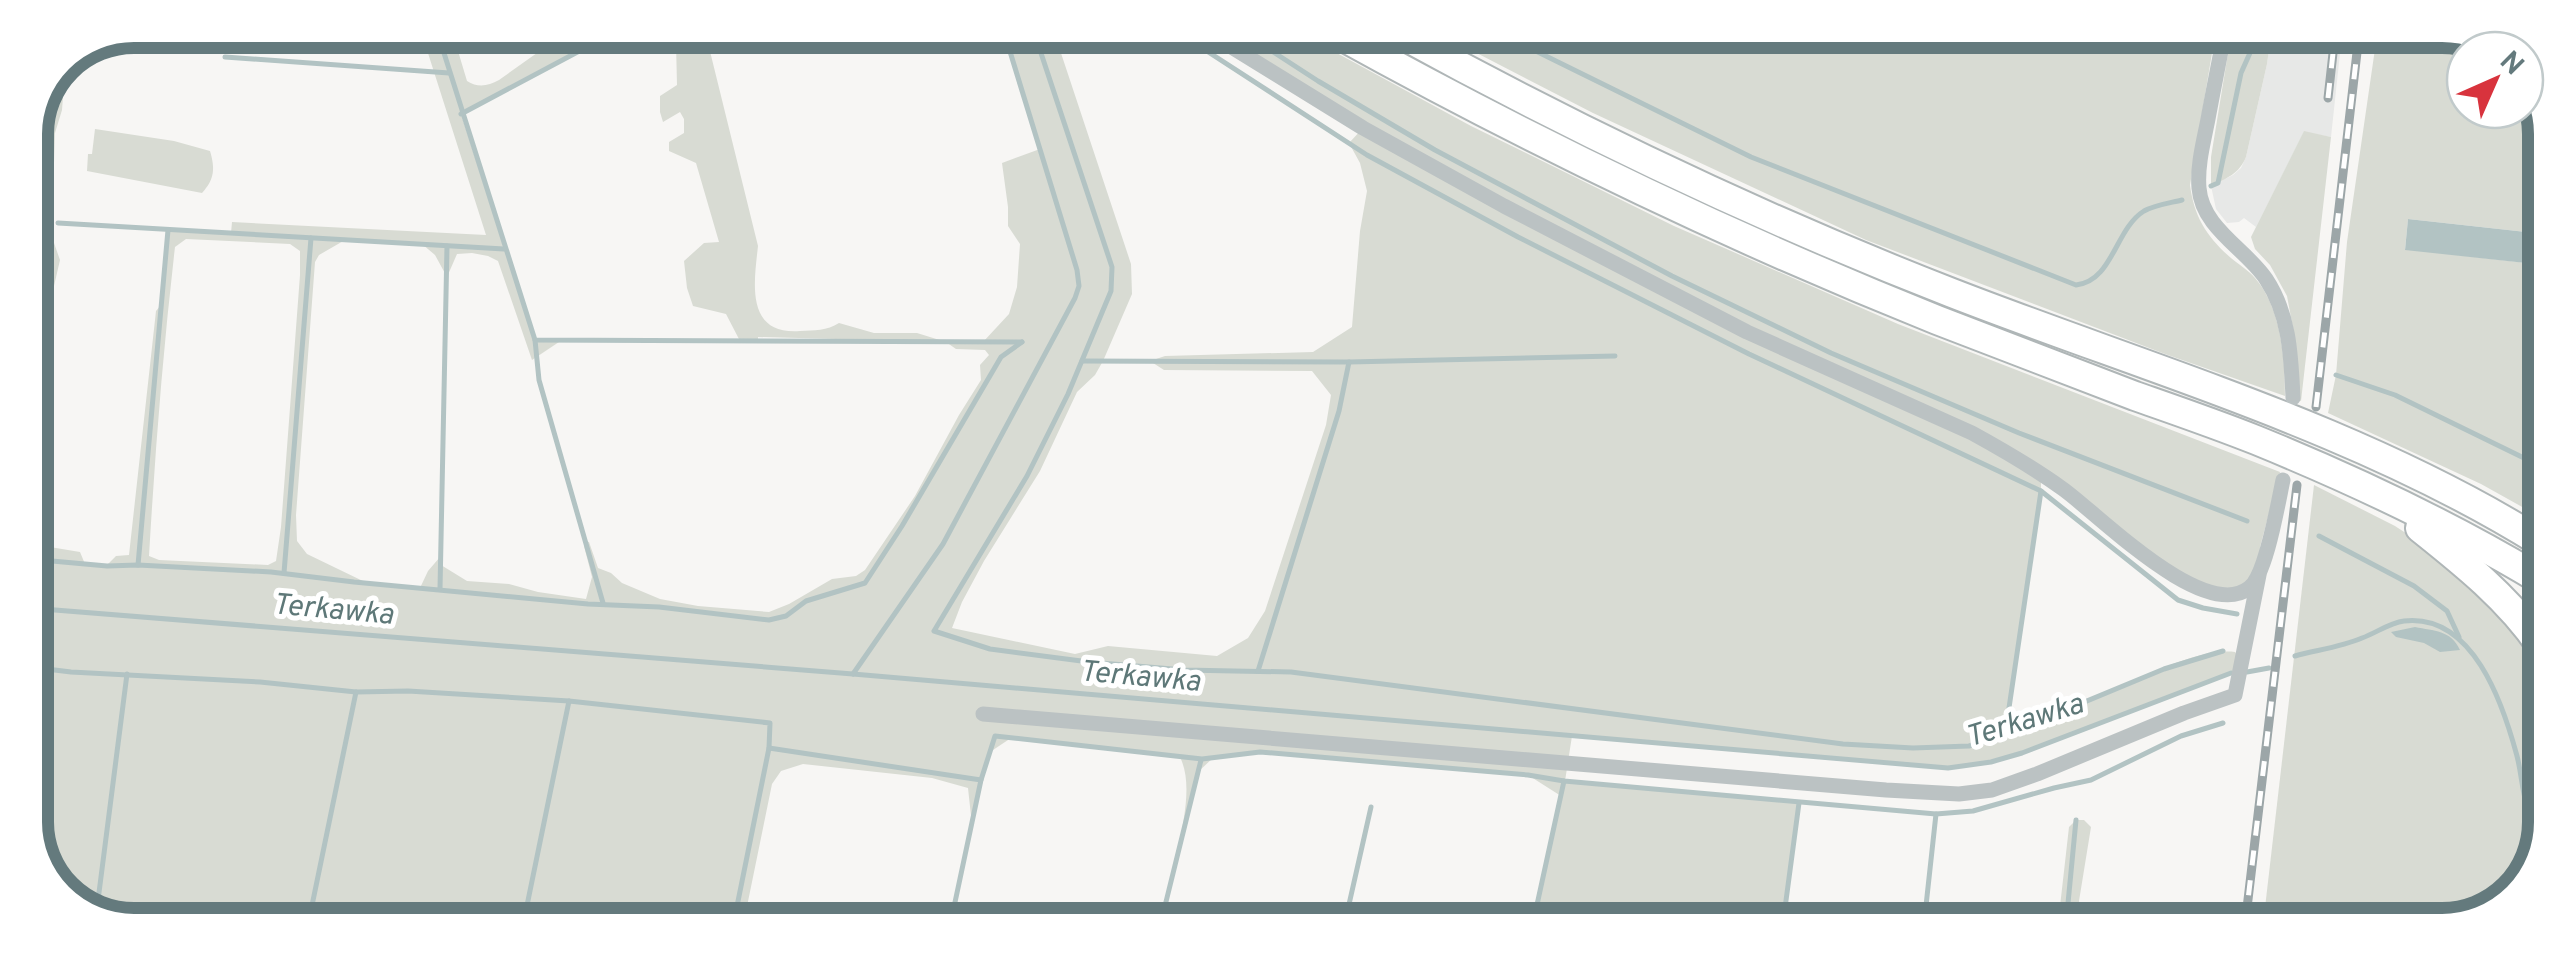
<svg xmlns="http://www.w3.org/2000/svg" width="2575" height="955" viewBox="0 0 2575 955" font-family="Overpass,sans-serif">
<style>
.built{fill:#e7e8e7}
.green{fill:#d8dbd3;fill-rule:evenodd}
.water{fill:#b2c3c3}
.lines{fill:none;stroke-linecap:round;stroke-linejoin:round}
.stream{stroke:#b2c3c3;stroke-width:5}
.motorway-casing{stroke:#afb6b7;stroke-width:32}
.minor{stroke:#bbc2c3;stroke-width:15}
.motorway{stroke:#fff;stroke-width:28}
.rail-casing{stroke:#9ca6a8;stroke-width:9}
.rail{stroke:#fff;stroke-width:5;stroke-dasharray:15;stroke-linecap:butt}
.labels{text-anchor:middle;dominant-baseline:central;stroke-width:10;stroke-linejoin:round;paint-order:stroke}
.water-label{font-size:30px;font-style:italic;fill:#5e7878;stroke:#fff}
.rim{fill:none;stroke:#647a7d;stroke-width:12}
</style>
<rect width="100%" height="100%" fill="#f7f6f4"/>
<path class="built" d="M2271,35H2342L2331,137L2304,132L2256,227L2244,218L2239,222L2227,223L2216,209L2211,186L2233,175L2241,168L2246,157L2267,64Z"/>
<g class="green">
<path d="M221,30L452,31L467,81C478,88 488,86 499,80L568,31H617L461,114L534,340H562L532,360L498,261L488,256L472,253L457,254L447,277L435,255L422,244L345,240L319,255L315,262L296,515L297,541L307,554L367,583L420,588L428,571L440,557L441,565L467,581L509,584L538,592L586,599L592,577L584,546L585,541L589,542L598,568L611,573L622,583L660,599L698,606L769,612L789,604L832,579L856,576L865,570L915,496L959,415L981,380L980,365L989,355L985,350L956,349L946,342L758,337V341H740L726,314L693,306L687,288L684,261L704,243L719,242L696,163L669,151V142L684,133V119L680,112L663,122L660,112V96L677,85L676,43L688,32L705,31L758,246C754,283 745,335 800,331C814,330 827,331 839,323L874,333H917L946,342H983L1009,314L1017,287L1020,244L1008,226V207L1002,163L1040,149L1004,32H1054L1131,264L1132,294L1103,361L1095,375L1077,392L1040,471L984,561L962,602L952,628L1075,654L1108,646L1217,656L1248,638L1265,611L1326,425L1331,395L1312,371L1164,370L1150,361L1165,356L1313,352L1352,327L1360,231L1367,191L1360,163L1349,143L1363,128L1209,33H1300L1471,126L1674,226L1898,324L2280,472L2260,547L2262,566L2244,591L2196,587L2041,474V491L2005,735C2042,720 2078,704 2115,689C2148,675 2199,648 2235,652L2241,661L2238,673H2230L2022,753L1991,762L1948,767L1572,736L1565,781L1799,803L1783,923H1533L1561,796L1528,775L1260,752L1214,757L1199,771L1179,849C1183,819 1193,784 1180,757L1011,738L990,752L972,825L968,788L932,778L803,764L781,771L772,784L744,921L100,919L51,884L30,829V552L44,546L80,552L85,564L106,566L116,556L129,555L156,311L161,305L168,230L231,233L232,222L486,235L427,50L221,47ZM186,239L290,244L300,251V275L281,527L276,561L268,565L159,560L149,556C155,453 163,350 175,247Z"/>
<path d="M1438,33L2215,35L2190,185C2194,217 2207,237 2231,258C2238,264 2248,270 2255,278C2281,308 2285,357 2285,396L2165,354L1866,240L1593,113Z"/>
<path d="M2231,35H2271L2267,64L2246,157C2239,174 2227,178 2211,186V157Z"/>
<path d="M2377,35L2475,36L2495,50H2465V110H2525V74L2545,126L2544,234L2408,219L2405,249L2544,265L2542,518L2481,484L2328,413L2336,375L2347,242Z"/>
<path d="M66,58L62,110L55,133L52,223H47L60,260L54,286L41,271L30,269V159L33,120L61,60Z"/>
<path d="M95,129L174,141L210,151C215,168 215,179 202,193L87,171L88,154H92Z"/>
<path d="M2304,131L2331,137L2301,401L2298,400L2293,328L2287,296L2270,265L2255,249L2251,237Z"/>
<path d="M2314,485L2395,526L2427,547L2525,638L2541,662L2539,855L2499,907L2442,925H2263Z"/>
<path d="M2076,820H2084L2091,827L2079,901L2084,924H2058L2069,827Z"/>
</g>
<g class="water">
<path d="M2408,219L2544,234V265L2405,250Z"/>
<path d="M30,269L41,271L48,281L31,433Z"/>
<path d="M2415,627C2434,631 2451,630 2460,650L2440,652L2424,643L2396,637L2391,632Z"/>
</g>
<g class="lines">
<g class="stream">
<path d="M437,31L535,340L1022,342"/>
<path d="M1034,32L1112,267L1111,291L1068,394L1027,476L934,631L990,649L1089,662L1184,670L1291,672L1843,744L1913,748L1969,746L2005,735L2164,669L2223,651"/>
<path d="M1179,33L1367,155L1518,237L1749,354L2041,491L2178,600L2203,608L2237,614"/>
<path d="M1244,33L1318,81L1435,150L1672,276L1831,353L2019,433L2247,521"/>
<path d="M1499,33L1751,157L2076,285C2113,281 2115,229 2144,211C2155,205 2170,203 2182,200"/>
<path d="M225,57L449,73"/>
<path d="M461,114L617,31"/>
<path d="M2211,186L2218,183L2241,73L2258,35"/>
<path d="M30,222L46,223"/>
<path d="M58,223L504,249"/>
<path d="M33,269L45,94"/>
<path d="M535,340L539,380L603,603"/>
<path d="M1082,361L1349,362L1615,356"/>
<path d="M2336,375L2395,395L2526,459L2542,470"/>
<path d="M2319,536L2414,586L2447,611L2459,637"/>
<path d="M30,559L107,566L138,565L271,572L354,582L588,604L659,607L769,620L786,616L806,601L865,583L902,526L1001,357L1022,342"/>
<path d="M138,565L168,230"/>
<path d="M284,573L311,238"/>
<path d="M440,589L447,246"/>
<path d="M30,608L853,674L1948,768L1991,762L2022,753L2231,673"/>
<path d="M2295,656C2317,650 2341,647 2362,638C2376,633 2389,623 2404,621C2473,613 2503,704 2517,756C2524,783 2521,807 2540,828"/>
<path d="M30,667L71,672L260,682L356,692L408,691L569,701L770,723L769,748L734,921"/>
<path d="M1258,671L1339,411L1349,362"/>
<path d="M2247,672L2269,668"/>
<path d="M853,674L943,544L1075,298L1079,286L1077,270L1004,32"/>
<path d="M2005,735L2041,491"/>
<path d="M769,748L981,780"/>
<path d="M96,916L127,674"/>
<path d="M309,920L356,692"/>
<path d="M524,920L569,701"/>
<path d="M951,921L981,780L995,736L1202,759L1260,752L1528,775L1564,781L1936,814L1973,811L2054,788L2091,780L2181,736L2223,723"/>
<path d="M1161,922L1201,760"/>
<path d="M1345,922L1371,807"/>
<path d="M1533,923L1564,781"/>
<path d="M1783,923L1799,803"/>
<path d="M1924,924L1936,814"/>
<path d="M2066,924L2076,820"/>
</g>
<g class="motorway-casing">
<g id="motorway">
<path d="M1336,33C1531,141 1730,237 1937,320C2003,346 2069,371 2135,396C2175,410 2216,424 2256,440C2354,480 2450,525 2541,580"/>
<path d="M1399,33C1577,131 1762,219 1952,293C2150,370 2360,429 2542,543"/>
<path d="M2420,528C2464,563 2509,599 2541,646"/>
</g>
</g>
<g class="minor">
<path d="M1209,33L1363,128L1504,206L1747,332L1972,433C2003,450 2034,468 2063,489C2098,514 2204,623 2249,588C2266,576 2278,503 2283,480"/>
<path d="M2224,35C2219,63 2213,91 2208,119C2204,140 2197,165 2199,188C2202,228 2246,249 2266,279C2290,315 2291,357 2293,398"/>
<path d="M983,714L1886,790L1959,794L1992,790L2037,774L2184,713L2235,695L2259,575"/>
</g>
<use href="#motorway" class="motorway"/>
<g class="rail-casing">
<g id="rail">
<path d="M2328,98L2335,35"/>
<path d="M2316,407L2359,35"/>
<path d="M2245,925L2297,485"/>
</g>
</g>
<use href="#rail" class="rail"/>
</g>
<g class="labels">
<g class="water-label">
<text transform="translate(333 611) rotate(5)">Terkawka</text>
<text transform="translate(1140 678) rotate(5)">Terkawka</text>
<text transform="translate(2025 722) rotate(-17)">Terkawka</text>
</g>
</g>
<path d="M0 0H2575V955H0ZM134 48H2442A86 86 0 0 1 2528 134V822A86 86 0 0 1 2442 908H134A86 86 0 0 1 48 822V134A86 86 0 0 1 134 48Z" fill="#fff" fill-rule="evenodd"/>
<path class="rim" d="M134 48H2442A86 86 0 0 1 2528 134V822A86 86 0 0 1 2442 908H134A86 86 0 0 1 48 822V134A86 86 0 0 1 134 48Z"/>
<g transform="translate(2495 80) rotate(45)"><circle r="48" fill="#ffffff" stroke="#c1cacb" stroke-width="2.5"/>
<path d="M0-8L18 38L0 25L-18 38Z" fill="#d8333d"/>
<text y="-15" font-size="28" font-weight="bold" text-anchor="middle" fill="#647a7d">N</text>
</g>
</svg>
